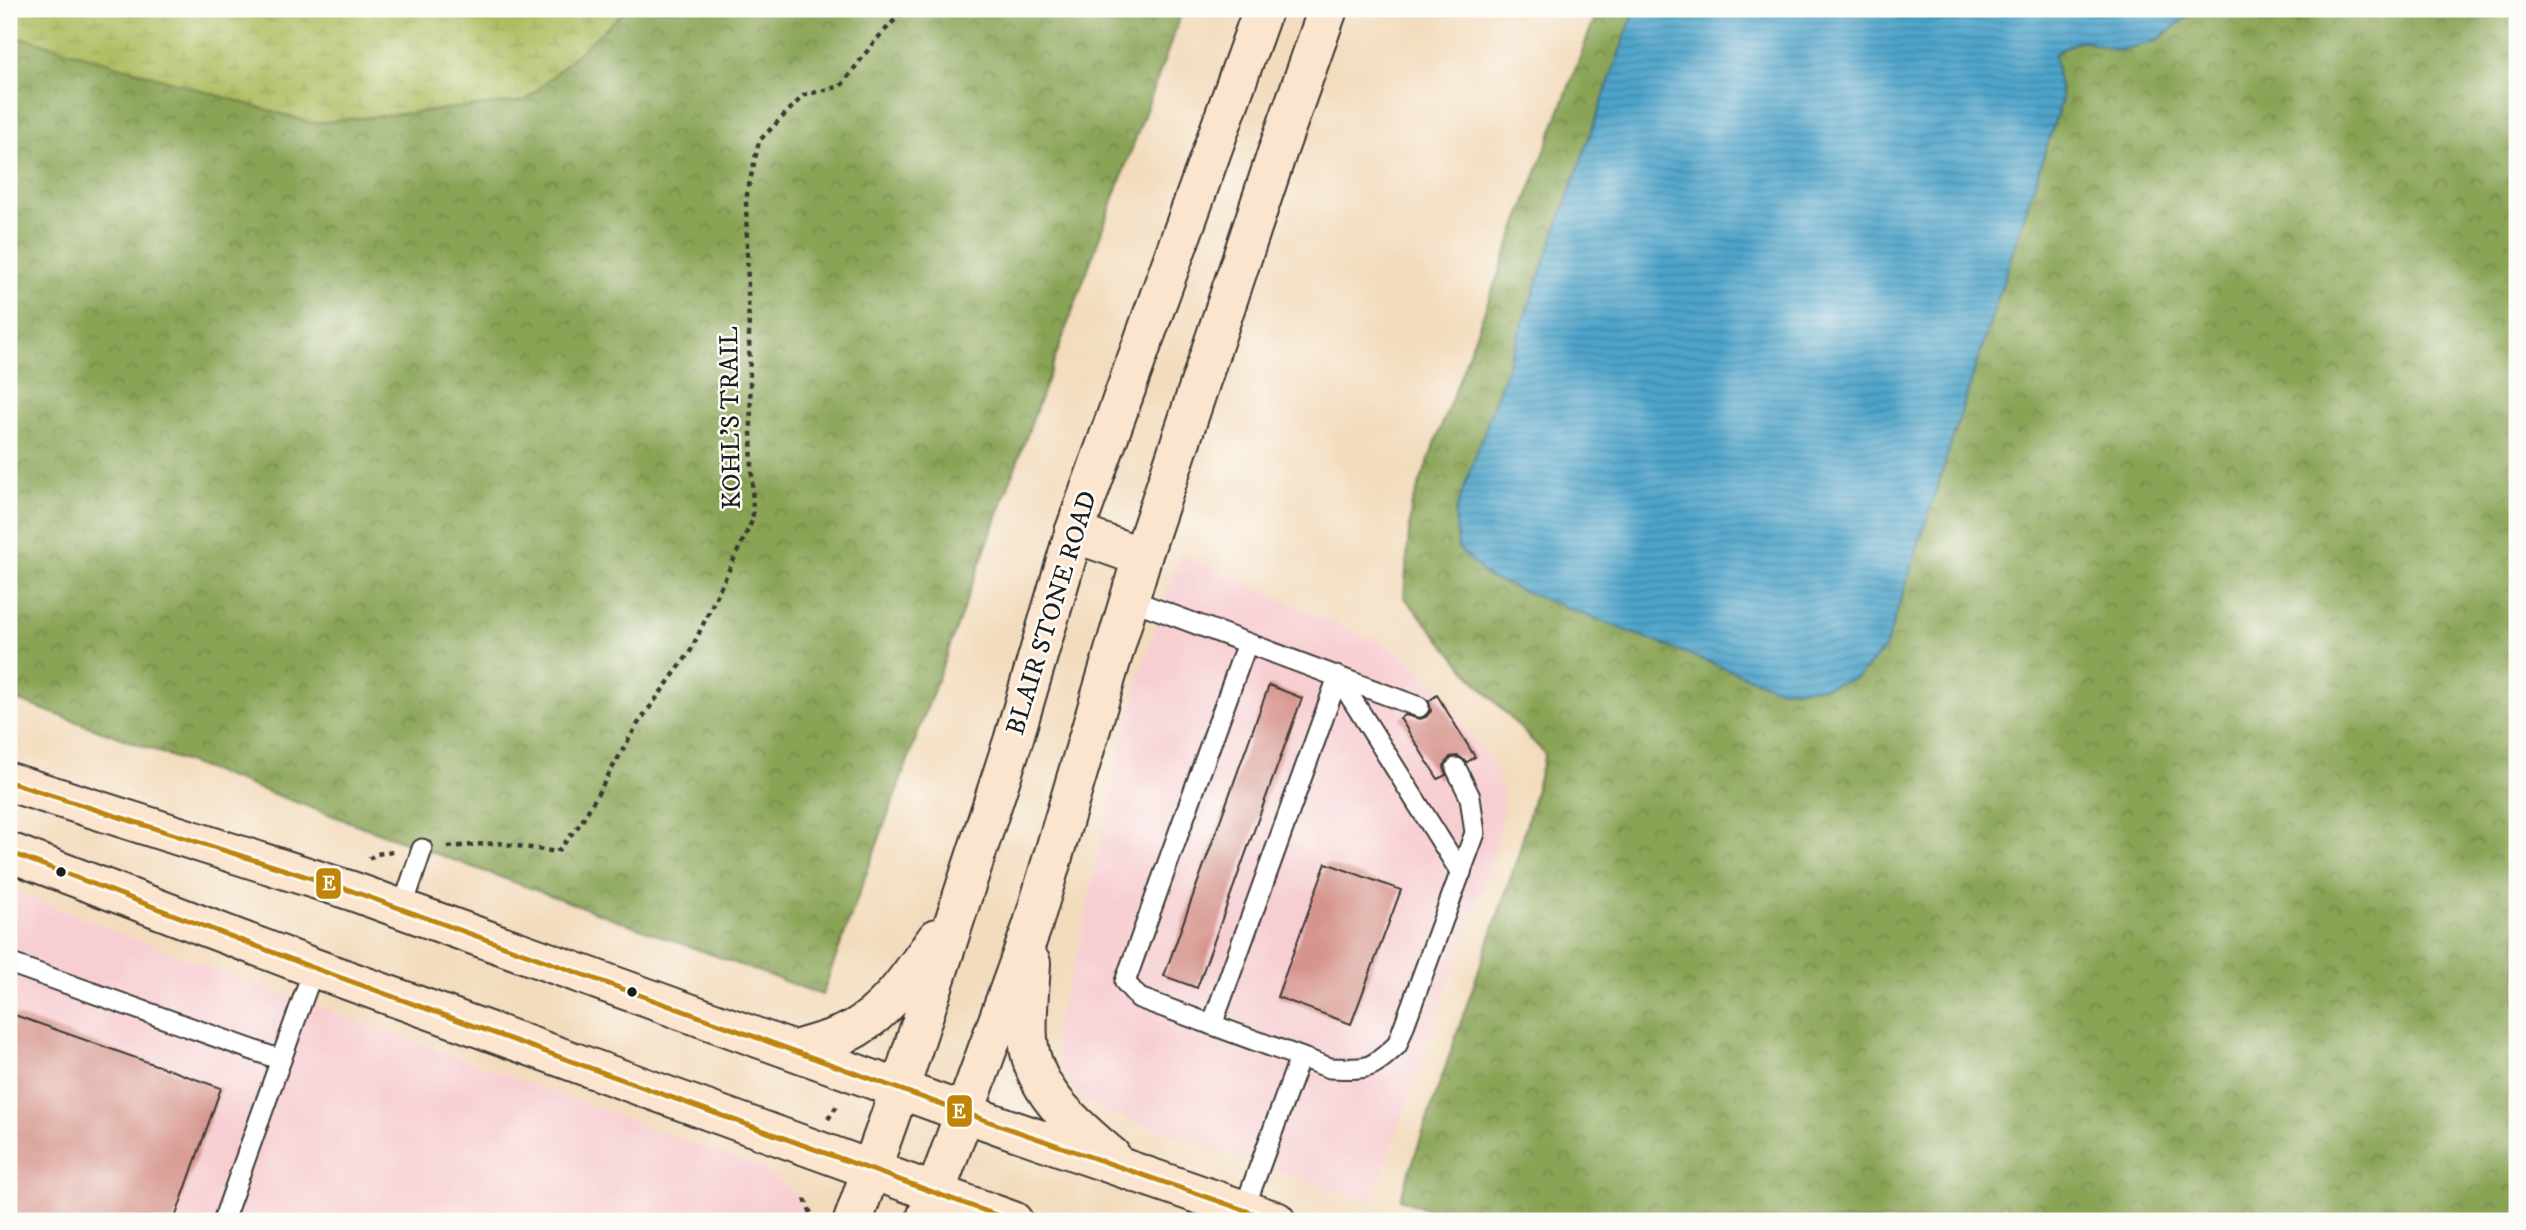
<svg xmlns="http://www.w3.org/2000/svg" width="2526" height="1230" viewBox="0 0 2526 1230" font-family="'IM FELL DW Pica',serif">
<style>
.built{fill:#f7cfd3}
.forest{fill:url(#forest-crowns);stroke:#536039;stroke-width:2}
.wetland{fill:url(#wetland-marsh);stroke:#646c3e;stroke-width:2}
.water{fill:url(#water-rules);stroke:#356074;stroke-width:2}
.building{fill:#d5948c}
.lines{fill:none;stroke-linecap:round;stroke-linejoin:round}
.lane-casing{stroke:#3c3934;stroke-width:23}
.secondary-casing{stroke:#3c3934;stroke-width:42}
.path{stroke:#3c3934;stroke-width:4.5;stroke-dasharray:5 5;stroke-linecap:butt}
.lane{stroke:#fff;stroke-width:19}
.secondary{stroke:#fbe5cf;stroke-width:38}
.bus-1-casing{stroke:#fdfcf7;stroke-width:10}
.bus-1{stroke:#c08407;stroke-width:5}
.bus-dot{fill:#1c1c1c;stroke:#fdfcf7;stroke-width:2.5}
.labels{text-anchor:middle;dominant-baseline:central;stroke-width:5;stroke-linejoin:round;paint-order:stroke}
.street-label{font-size:26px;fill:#1c1c1c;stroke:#fdfcf7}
.line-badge{stroke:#fdfcf7;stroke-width:2.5}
.badge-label{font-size:19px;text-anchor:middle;font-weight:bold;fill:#fff}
</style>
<defs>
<pattern id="forest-crowns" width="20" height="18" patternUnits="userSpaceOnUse" patternTransform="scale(1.75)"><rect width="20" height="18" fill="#8aa456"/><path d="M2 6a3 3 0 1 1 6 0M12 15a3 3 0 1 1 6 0" fill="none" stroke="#708546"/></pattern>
<pattern id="wetland-marsh" width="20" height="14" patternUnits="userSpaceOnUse" patternTransform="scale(1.75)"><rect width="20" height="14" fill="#adbd60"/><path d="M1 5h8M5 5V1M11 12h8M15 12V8" fill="none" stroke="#94a253"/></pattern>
<pattern id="water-rules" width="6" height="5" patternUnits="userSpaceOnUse" patternTransform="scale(1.75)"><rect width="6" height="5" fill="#4ea4cb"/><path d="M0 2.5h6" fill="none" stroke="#4085a4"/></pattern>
</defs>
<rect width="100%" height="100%" fill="#fdfcf7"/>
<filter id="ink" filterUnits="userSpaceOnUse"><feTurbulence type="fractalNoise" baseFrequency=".0143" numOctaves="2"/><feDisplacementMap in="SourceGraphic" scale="14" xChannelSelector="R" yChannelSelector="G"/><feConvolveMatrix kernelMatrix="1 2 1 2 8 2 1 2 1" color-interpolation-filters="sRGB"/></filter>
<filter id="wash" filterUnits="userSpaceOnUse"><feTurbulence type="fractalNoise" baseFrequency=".00686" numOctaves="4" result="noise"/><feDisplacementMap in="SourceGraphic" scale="28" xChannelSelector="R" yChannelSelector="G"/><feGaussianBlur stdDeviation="1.57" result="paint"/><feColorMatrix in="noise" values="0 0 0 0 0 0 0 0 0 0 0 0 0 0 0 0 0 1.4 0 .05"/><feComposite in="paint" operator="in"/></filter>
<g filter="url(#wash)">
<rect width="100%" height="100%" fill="#f3dcbd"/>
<g class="built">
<path d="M1180,553L1401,653L1434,682L1494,766L1503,788L1502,824L1493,858L1372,1203L1107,1112L1081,1098L1058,1064L1055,1043L1056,1024L1080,943L1112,783L1138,678Z"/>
<path d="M9,889L171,953L764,1169L799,1196L808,1218L807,1221H9Z"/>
</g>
<g class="forest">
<path d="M9,9H1183L822,995L9,697Z"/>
<path d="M1598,9H2517V1221H1457L1400,1199L1518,856L1545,754L1476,682L1404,597L1411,507Z"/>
</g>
<path class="wetland" d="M9,9H627L525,101L312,123L28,39H9Z"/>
<path class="water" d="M1635,9H2197L2156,41L2118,51L2080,40L2054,54L2062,99L1885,649L1856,678L1821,688L1779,689L1489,578L1458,548L1455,513Z"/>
<g id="blocks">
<g class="building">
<path d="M1269,685L1302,698L1197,988L1164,976Z"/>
<path d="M1437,695L1475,757L1467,762L1458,756L1450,757L1444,766L1446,775L1438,779L1400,718L1405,715L1420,719L1426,717L1431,711L1429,701Z"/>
<path d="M1326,863L1401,890L1351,1024L1277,997Z"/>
<path d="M9,1013L221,1088L174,1221H9Z"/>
</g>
</g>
</g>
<g filter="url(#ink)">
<use href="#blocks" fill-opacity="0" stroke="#3c3934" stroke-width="2"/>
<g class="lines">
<g class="lane-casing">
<g id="lane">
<path d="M1129,599L1419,707"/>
<path d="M1247,643L1125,982L1139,998L1330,1068C1368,1069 1369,1071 1397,1045L1475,833L1470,797L1456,768"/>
<path d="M1338,677L1461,873"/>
<path d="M402,909L422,849"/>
<path d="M9,963L281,1060"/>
<path d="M1212,1025L1338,677"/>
<path d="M1244,1209L1300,1057"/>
<path d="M223,1221L314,968"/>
</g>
</g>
<g class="secondary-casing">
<g id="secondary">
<path d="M1074,533L1142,557"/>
<path d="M9,782L352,891L1004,1127L1276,1221"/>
<path d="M9,852L314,968L1013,1221"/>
<path d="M1031,963C1030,988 1026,1015 1028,1039C1032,1091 1075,1125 1111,1156"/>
<path d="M794,1050C815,1044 837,1039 856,1028C892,1007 913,970 937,938"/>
<path d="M853,1221L900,1088L1013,741L1074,533L1263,9"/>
<path d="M925,1221L1032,927L1142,557L1277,153L1328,9"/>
</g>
</g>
<g class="path">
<path d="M448,847L498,843L557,852L581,823L637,725L690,652L753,519L746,199L759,141L804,95L841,86L874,42L905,9"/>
<path d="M369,859L376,854L394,852"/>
<path d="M828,1119L839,1103"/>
<path d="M805,1199L814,1221"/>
</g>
<use href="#lane" class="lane"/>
<use href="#secondary" class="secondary"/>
<g class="bus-1-casing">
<g id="bus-1">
<path d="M9,782L352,891L1004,1127L1276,1221"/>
<path d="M9,852L314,968L1013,1221"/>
</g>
</g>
<use href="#bus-1" class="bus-1"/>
</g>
</g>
<g class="bus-dot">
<circle cx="61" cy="872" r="6"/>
<circle cx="632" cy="992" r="6"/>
</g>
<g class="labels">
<g class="street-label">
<text transform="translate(731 418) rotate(-91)">KOHL'S TRAIL</text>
<text transform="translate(1052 613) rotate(-73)">BLAIR STONE ROAD</text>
</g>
</g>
<g class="line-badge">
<rect x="315" y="867" width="27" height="33" rx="7" fill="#c08407"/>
<rect x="946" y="1094" width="27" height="34" rx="7" fill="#c08407"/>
</g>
<g class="badge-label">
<text x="329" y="890">E</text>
<text x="959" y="1118">E</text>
</g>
<rect width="2526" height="1230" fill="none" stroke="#fdfcf7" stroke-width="35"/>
</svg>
